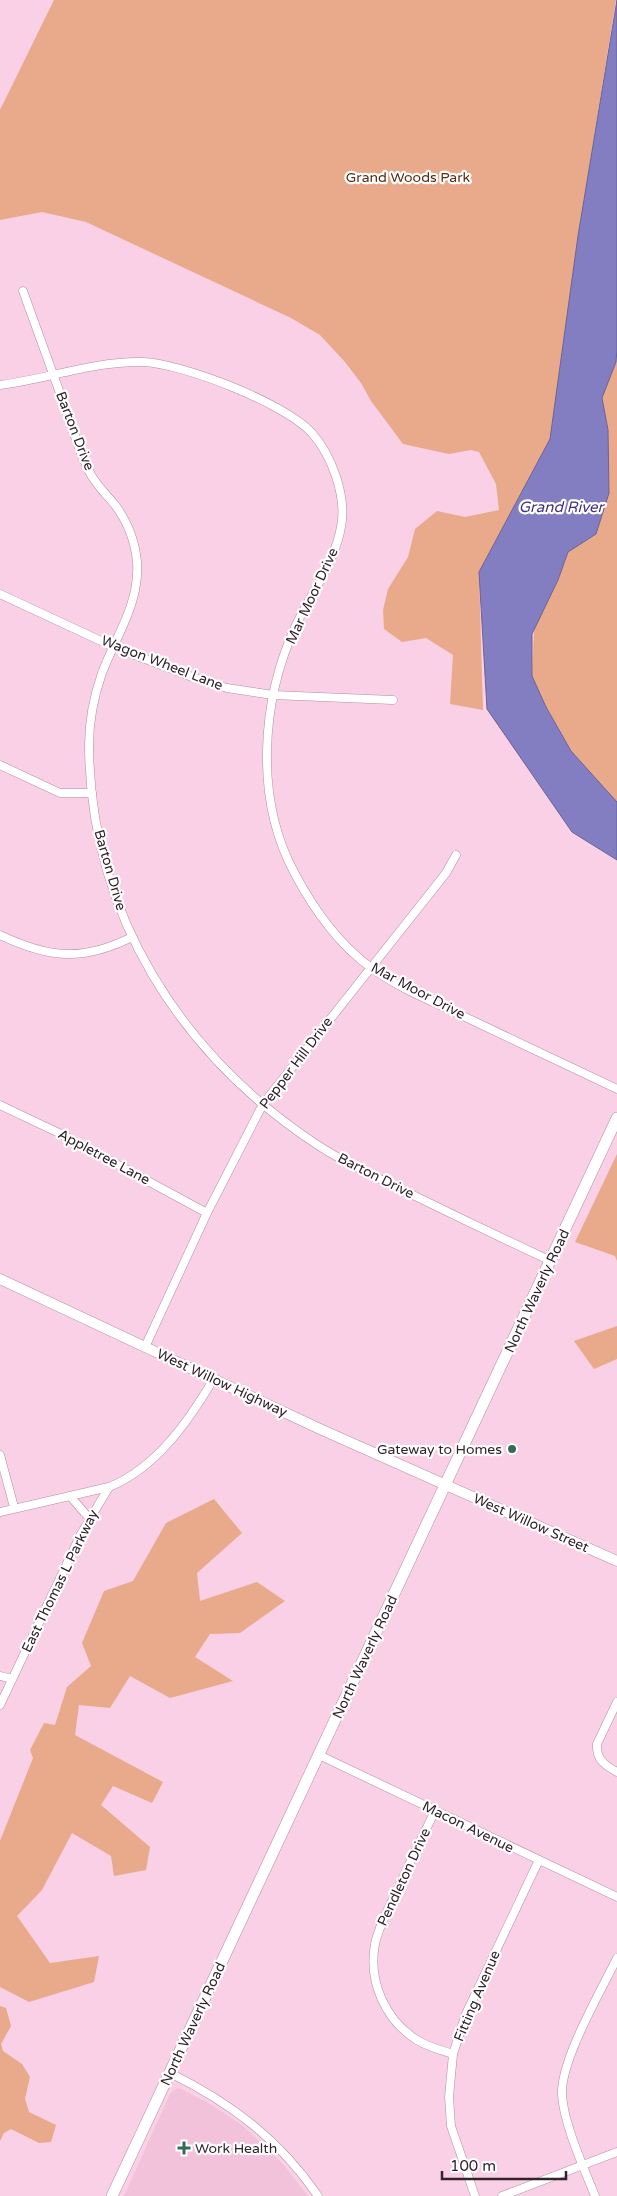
<svg xmlns="http://www.w3.org/2000/svg" width="617" height="2196" viewBox="0 0 617 2196" font-family="'Varela Round',sans-serif">
<style>
.built{fill:#f1c2da}
.green{fill:#e9a98b}
.water{fill:#827ec1;stroke:#6a6394}
.lines{fill:none;stroke-linecap:round;stroke-linejoin:round}
.minor-casing{stroke:#b48ea1;stroke-width:9}
.tertiary-casing{stroke:#b48ea1;stroke-width:11}
.secondary-casing{stroke:#b48ea1;stroke-width:12}
.minor{stroke:#fff;stroke-width:8}
.tertiary{stroke:#fff;stroke-width:10}
.secondary{stroke:#fff;stroke-width:11}
.poi-dot{fill:#316c56;stroke:#fff;stroke-width:2}
.labels{text-anchor:middle;dominant-baseline:central;stroke-width:4.5;stroke-linejoin:round;paint-order:stroke}
.park-label{font-size:14px;fill:#5a2b12;stroke:#fff}
.street-label{font-size:14px;fill:#33242c;stroke:#fff}
.poi-label{font-size:14px;fill:#33242c;stroke:#fff;text-anchor:end}
.water-label{font-size:15px;font-style:italic;fill:#3e2f80;stroke:#fff}
</style>
<rect width="100%" height="100%" fill="#f9d0e5"/>
<path class="built" d="M179,2088L212,2105L243,2126L283,2164L308,2196H124L170,2094L175,2089Z"/>
<g class="green">
<path d="M54,0H616L578,236L550,439L479,572L483,710L450,704L453,655L426,638L402,642L384,629L383,610L388,589L408,557L415,529L437,511L465,517L499,510L496,484L479,452L471,450L449,454L403,444L371,401L361,383L345,362L320,335L291,318L86,222L42,212L0,220V110Z"/>
<path d="M617,349V802L571,751L546,707L532,676L534,629L558,580L568,552L596,534L608,430L602,398L616,362Z"/>
<path d="M617,1154V1261L615,1256L575,1242Z"/>
<path d="M617,1326V1359L594,1369L574,1341Z"/>
<path d="M214,1499L242,1533L197,1573L200,1601L257,1582L285,1601L240,1633L210,1634L195,1657L233,1681L170,1698L130,1676L110,1708L79,1705L75,1735L163,1782L152,1803L113,1786L101,1805L150,1847L146,1870L114,1876L111,1856L72,1833L42,1890L17,1916L50,1963L99,1956L94,1982L29,2002L0,1987V1841L33,1758L30,1750L44,1723L55,1725L67,1687L91,1666L82,1643L104,1591L133,1581L166,1523Z"/>
<path d="M0,2006L6,2008L11,2026L1,2044L3,2051L22,2064L30,2077L25,2099L29,2112L56,2125L51,2142L39,2143L11,2129L4,2133L0,2141Z"/>
</g>
<path class="water" d="M617,0V349L616,362L602,398L608,430L609,493L596,534L568,552L558,580L532,634V676L546,707L571,751L617,802V860L572,832L487,709L479,572L550,439L578,236Z"/>
<g class="lines">
<g class="minor-casing">
<g id="minor">
<path d="M23,291C37,329 51,368 65,407C72,428 79,451 89,471C95,484 106,494 115,505C127,521 135,541 137,562C140,603 116,636 102,673C94,696 89,720 89,745C90,913 180,1055 319,1146C350,1166 384,1181 417,1197C462,1219 506,1240 551,1261"/>
<path d="M0,385C47,379 94,361 142,362C182,363 284,403 311,432C332,455 347,497 341,527C335,562 311,593 296,625C261,701 254,799 295,874C313,908 339,944 370,967C398,988 434,1002 465,1017C516,1041 566,1065 617,1089"/>
<path d="M0,594L114,647L200,680L227,688L273,695L393,700"/>
<path d="M0,765L60,793H92"/>
<path d="M0,935C49,958 82,962 132,937"/>
<path d="M0,1105L61,1134L207,1213"/>
<path d="M145,1347L207,1213L263,1104L446,873L456,855"/>
<path d="M0,1455L14,1507"/>
<path d="M70,1496L89,1518"/>
<path d="M0,1512L109,1487C156,1468 188,1422 213,1380"/>
<path d="M0,1676L12,1679"/>
<path d="M617,1702L597,1744C596,1759 604,1765 617,1772"/>
<path d="M0,1705L81,1534L109,1487"/>
<path d="M319,1755L617,1897"/>
<path d="M435,1811C422,1837 409,1864 397,1891C389,1908 379,1925 375,1944C368,1981 385,2020 417,2040C428,2047 441,2050 453,2054"/>
<path d="M170,2073C231,2103 280,2140 318,2196"/>
<path d="M475,2196L451,2126L449,2097L453,2054L466,2014L539,1860"/>
<path d="M502,2196L617,2152"/>
<path d="M595,2196C584,2168 564,2125 562,2095C560,2061 601,1991 617,1958"/>
</g>
</g>
<g class="tertiary-casing">
<path id="tertiary" d="M0,1279L320,1429L617,1561"/>
</g>
<g class="secondary-casing">
<path id="secondary" d="M112,2196L617,1118"/>
</g>
<use href="#minor" class="minor"/>
<use href="#tertiary" class="tertiary"/>
<use href="#secondary" class="secondary"/>
</g>
<g class="poi-dot">
<circle cx="512" cy="1449" r="5"/>
<path d="M181.5 2140.5h5v5h5v5h-5v5h-5v-5h-5v-5h5z"/>
</g>
<g class="labels">
<g class="park-label">
<text x="408" y="177">Grand Woods Park</text>
</g>
<g class="street-label">
<text transform="translate(75 431) rotate(69)">Barton Drive</text>
<text transform="translate(312 596) rotate(-65)">Mar Moor Drive</text>
<text transform="translate(162 663) rotate(21)">Wagon Wheel Lane</text>
<text transform="translate(110 870) rotate(74)">Barton Drive</text>
<text transform="translate(418 991) rotate(28)">Mar Moor Drive</text>
<text transform="translate(296 1063) rotate(-53)">Pepper Hill Drive</text>
<text transform="translate(104 1157) rotate(28)">Appletree Lane</text>
<text transform="translate(376 1176) rotate(27)">Barton Drive</text>
<text transform="translate(537 1291) rotate(-65)">North Waverly Road</text>
<text transform="translate(222 1383) rotate(25)">West Willow Highway</text>
<text transform="translate(531 1523) rotate(24)">West Willow Street</text>
<text transform="translate(60 1581) rotate(-64)">East Thomas L Parkway</text>
<text transform="translate(365 1657) rotate(-65)">North Waverly Road</text>
<text transform="translate(468 1827) rotate(26)">Macon Avenue</text>
<text transform="translate(404 1877) rotate(-65)">Pendleton Drive</text>
<text transform="translate(477 1996) rotate(-67)">Fitting Avenue</text>
<text transform="translate(193 2024) rotate(-65)">North Waverly Road</text>
</g>
<g class="poi-label">
<text x="502" y="1449">Gateway to Homes</text>
<text x="195" y="2148" text-anchor="start">Work Health</text>
</g>
<g class="water-label">
<text x="561" y="507">Grand River</text>
</g>
</g>
<path d="M442 2171v8h124v-8" fill="none" stroke="#33242c" stroke-width="2.5"/>
<text x="450" y="2171" font-size="15" fill="#33242c" stroke="#ffffff" stroke-width="4" paint-order="stroke">100 m</text>
</svg>
